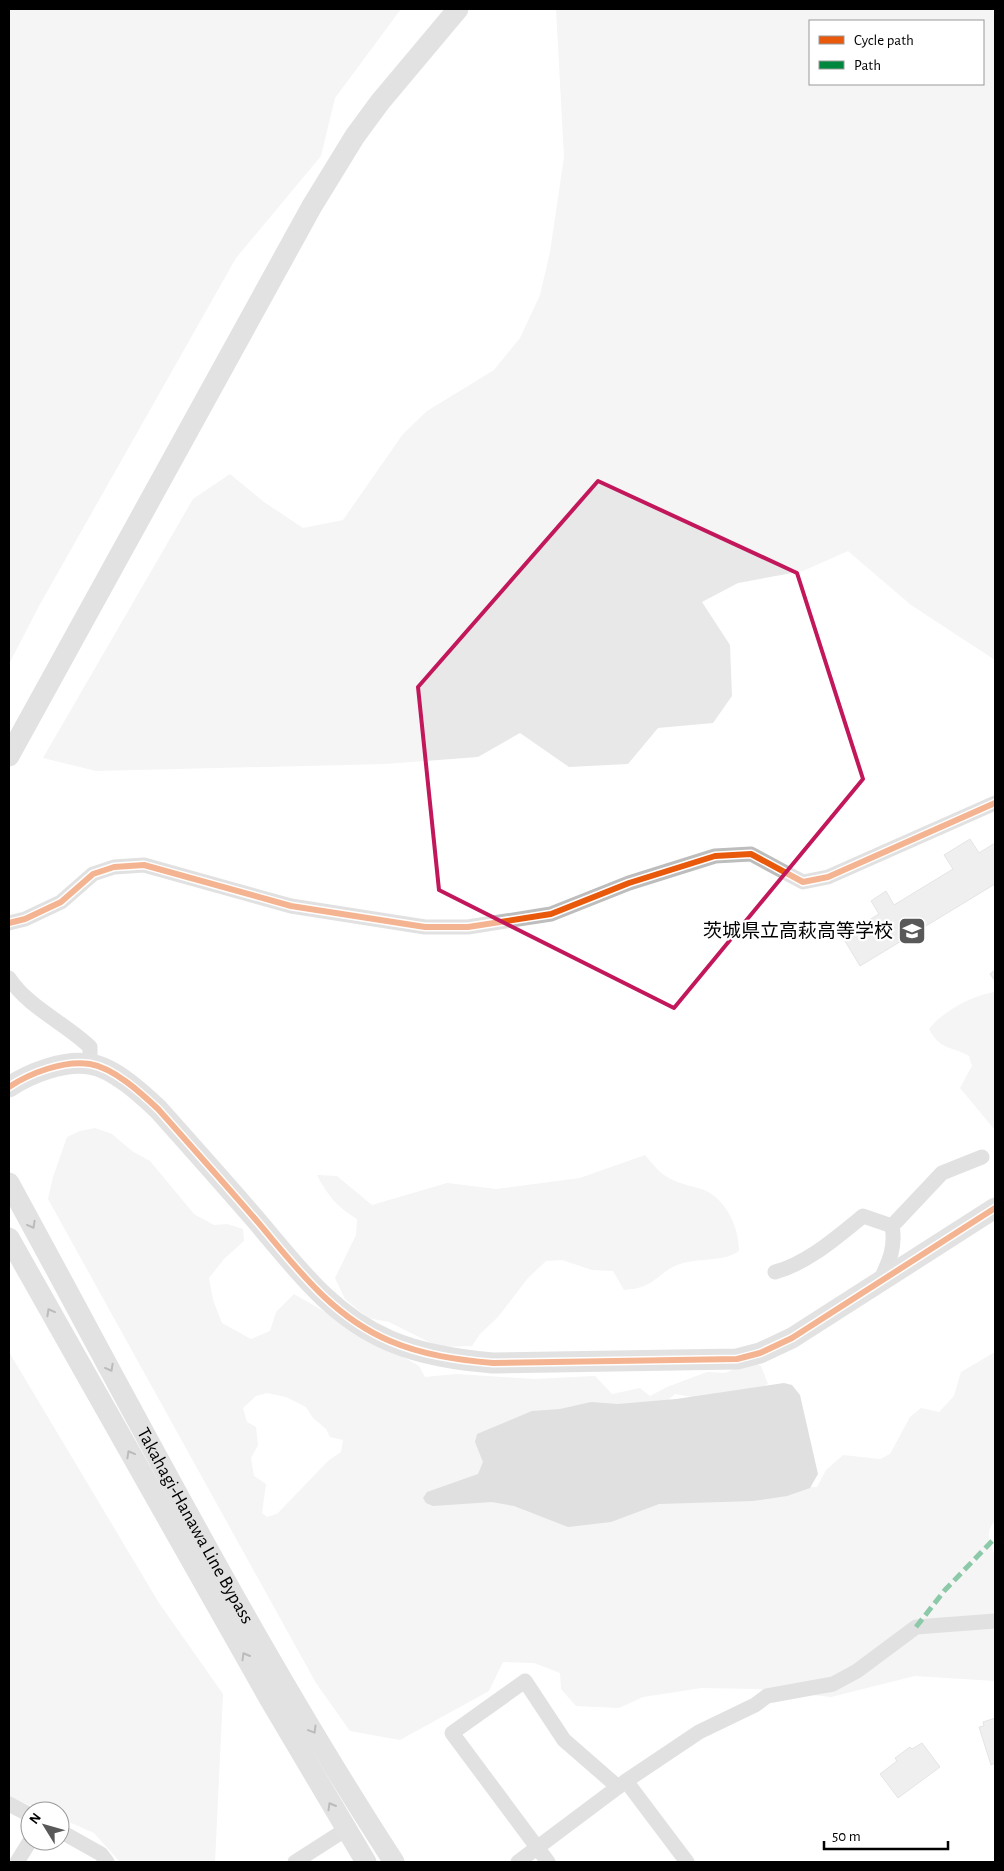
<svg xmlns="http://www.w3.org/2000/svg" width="1004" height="1871" viewBox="0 0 1004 1871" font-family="'Alegreya Sans','Noto Sans JP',sans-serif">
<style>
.green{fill:#e8e8e8;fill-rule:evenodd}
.water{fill:#bababa}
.building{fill:#dcdcdc;stroke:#c4c4c4}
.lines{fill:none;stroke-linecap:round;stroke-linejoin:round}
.street{stroke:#bdbdbd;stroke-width:15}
.secondary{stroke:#bfbfbf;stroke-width:21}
.quiet{stroke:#00873e;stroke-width:5;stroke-dasharray:10 5;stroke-linecap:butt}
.cycleway-casing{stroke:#fff;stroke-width:9}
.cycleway{stroke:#e8590c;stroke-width:6}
.oneway{stroke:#696969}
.marked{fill:none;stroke:#c2185b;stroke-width:4;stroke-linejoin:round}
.labels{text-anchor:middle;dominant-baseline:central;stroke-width:4.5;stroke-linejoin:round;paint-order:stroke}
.poi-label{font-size:19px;fill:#000;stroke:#fff;text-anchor:end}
.street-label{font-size:19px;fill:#000;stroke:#fff}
</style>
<rect width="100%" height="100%" fill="#fff"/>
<g class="green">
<path d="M9,9H401L335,98L321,156L236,258L39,606L9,664Z"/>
<path d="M556,9H995V660L911,605L848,551L803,571L738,583L702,602L730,645L732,696L713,723L658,728L628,764L569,767L520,733L478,757L385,764L96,771L43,758L193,499L230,474L264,502L303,528L343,520L403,434L427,411L494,370L520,338L540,295L550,252L564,157ZM983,21V84H810V21Z"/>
<path d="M995,992V1130L960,1088L972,1066L969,1056C951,1046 940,1050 929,1029C943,1011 973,995 995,992Z"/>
<path d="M95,1128L112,1134L132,1151L150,1161L194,1214L214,1225L227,1224L243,1229L244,1241L224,1259L209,1278L213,1300L222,1323L251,1339L270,1331L276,1312L294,1294L419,1366L425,1377L456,1374L534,1379L595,1376L612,1394L640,1388L650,1396L667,1387L707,1372L725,1373L751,1362L761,1366L768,1384L726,1403L675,1394L666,1402L806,1487H817L826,1470L843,1455L880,1459L890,1454L910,1417L921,1408L939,1412L954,1396L961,1372L995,1352V1521C982,1534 994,1546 995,1561C998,1600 995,1641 995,1681L915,1676L831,1697L758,1689L702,1688L643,1697L619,1708L576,1706L561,1689L560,1673L534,1663L503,1662L489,1691L400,1740L350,1731L316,1683L48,1199L53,1177L67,1137L80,1131ZM267,1393L286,1397L306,1407L313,1418L326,1429L330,1437L343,1440L341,1452L328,1461L277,1514L267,1517L262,1513L266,1484L254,1476L251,1458L258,1445L256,1427L247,1422L243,1408L256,1396Z"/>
<path d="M645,1155C651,1162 657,1170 664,1175C677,1184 690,1185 704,1190C727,1200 739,1228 739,1251C723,1262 702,1258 683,1263C666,1268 663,1275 650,1283C642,1288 633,1289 624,1290L613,1271L592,1270L562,1260L546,1261L528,1278L498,1317L480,1334L472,1346L439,1347L389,1322L368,1318L345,1299L335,1278L356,1235L357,1219C338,1208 327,1195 317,1175L337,1176L372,1205L447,1183L496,1189L580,1178Z"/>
<path d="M9,1352L159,1603L223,1694L215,1862H120L94,1833L60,1818V1811H43L9,1796Z"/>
</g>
<path class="water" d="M784,1383L792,1385L800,1395L818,1474L810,1488L787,1496L753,1501L659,1504L611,1522L568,1527L514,1506L492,1502L433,1506L426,1503L423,1498L427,1492L478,1474L483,1462L475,1442L477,1434L532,1411L560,1409L591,1402L618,1404L676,1399Z"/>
<g class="building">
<path d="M970,839L979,853L995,843V884L860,966L842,936L879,914L871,901L886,891L894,905L953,869L944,855Z"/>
<path d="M995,970V981L990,974Z"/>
<path d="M995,1718V1763L991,1765L979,1727L984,1726L983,1722Z"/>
<path d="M922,1743L940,1767L898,1798L880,1774L897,1761L895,1758L910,1747L912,1749Z"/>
</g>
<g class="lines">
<g class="street">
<path d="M9,923L25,919L61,902L93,874L114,867L144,865L291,906L425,927H468L551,914L629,883L715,856L751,854L803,882L828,877L995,803"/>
<path d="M9,978C28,1007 65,1023 90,1047V1064"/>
<path d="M775,1272C808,1263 837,1237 863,1216L892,1226L942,1173L982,1157"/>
<path d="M880,1281C889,1262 896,1247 892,1226"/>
<path d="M626,1781L687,1862"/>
<path d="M9,1804L30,1815"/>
<path d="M60,1831L101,1854L107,1862"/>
<path d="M17,1862L30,1841"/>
<path d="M295,1862L345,1830"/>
<path d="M518,1862L626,1781L699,1732L755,1705L767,1696L833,1684L857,1671L916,1627L995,1621"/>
<path d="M548,1862L452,1733L525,1681L564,1740L618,1787"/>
</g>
<g class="secondary">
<path d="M9,756L312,206L355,136L380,102L458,9"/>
<path d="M9,1087C30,1073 64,1060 90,1064C114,1068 141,1093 158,1109C191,1146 224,1183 256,1220C296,1267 331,1316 390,1341C423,1355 458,1360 493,1363L737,1359L760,1353L792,1338L995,1208"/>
<path id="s1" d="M9,1183C133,1410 253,1645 394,1862"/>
<path d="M9,1238L269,1698L366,1862"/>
</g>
<path class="quiet" d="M916,1627L945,1590L995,1538"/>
<g class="cycleway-casing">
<g id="cycleway">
<path d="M9,923L25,919L61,902L93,874L114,867L144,865L291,906L425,927H468L551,914L629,883L715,856L751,854L803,882L828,877L995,803"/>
<path d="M9,1087C30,1073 64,1060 90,1064C114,1068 141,1093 158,1109C191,1146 224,1183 256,1220C296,1267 331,1316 390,1341C423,1355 458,1360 493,1363L737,1359L760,1353L792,1338L995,1208"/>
</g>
</g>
<use href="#cycleway" class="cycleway"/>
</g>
<defs><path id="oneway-chevron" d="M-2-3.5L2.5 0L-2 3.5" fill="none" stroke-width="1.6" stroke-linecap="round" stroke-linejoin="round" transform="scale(1.25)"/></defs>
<g class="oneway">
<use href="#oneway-chevron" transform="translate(32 1225) rotate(61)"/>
<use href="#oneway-chevron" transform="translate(50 1312) rotate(-119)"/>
<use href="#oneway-chevron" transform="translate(110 1368) rotate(61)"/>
<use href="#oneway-chevron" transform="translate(130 1454) rotate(-119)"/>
<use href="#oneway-chevron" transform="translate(245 1656) rotate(-120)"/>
<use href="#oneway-chevron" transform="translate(313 1730) rotate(59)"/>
<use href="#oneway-chevron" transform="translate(331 1806) rotate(-120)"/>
</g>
<path d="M0 0H1004V1871H0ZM598,481L797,573L863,779L674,1008L439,890L418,687Z" fill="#fff" fill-opacity=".55" fill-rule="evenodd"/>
<path class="marked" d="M598,481L797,573L863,779L674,1008L439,890L418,687Z"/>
<defs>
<g id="school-square" transform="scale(1.4375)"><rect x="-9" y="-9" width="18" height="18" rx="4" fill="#595959" stroke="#fff"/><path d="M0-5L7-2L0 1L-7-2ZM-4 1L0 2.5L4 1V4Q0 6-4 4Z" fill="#fff"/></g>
</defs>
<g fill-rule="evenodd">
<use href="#school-square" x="912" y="931"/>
</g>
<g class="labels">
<g class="poi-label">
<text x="893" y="931">茨城県立高萩高等学校</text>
</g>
<g class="street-label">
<text stroke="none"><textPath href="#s1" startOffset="390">Takahagi-Hanawa Line Bypass</textPath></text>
</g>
</g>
<rect width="1004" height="1871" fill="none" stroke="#000000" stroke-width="20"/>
<rect x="809" y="20" width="175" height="65" fill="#ffffff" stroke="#999999"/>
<rect x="819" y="36" width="25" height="8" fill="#e8590c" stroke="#999999"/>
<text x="854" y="45" font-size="15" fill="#000000">Cycle path</text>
<rect x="819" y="61" width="25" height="8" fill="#00873e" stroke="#999999"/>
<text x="854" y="70" font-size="15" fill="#000000">Path</text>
<g transform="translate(45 1826) rotate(307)"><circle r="24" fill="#ffffff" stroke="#999999"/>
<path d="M0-4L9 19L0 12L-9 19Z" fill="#595959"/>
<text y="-8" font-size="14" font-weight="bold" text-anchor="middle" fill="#000000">N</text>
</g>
<path d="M824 1841v8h124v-8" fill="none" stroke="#000000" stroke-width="2.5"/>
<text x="832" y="1841" font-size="15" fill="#000000" stroke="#ffffff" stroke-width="4" paint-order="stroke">50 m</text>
</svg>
